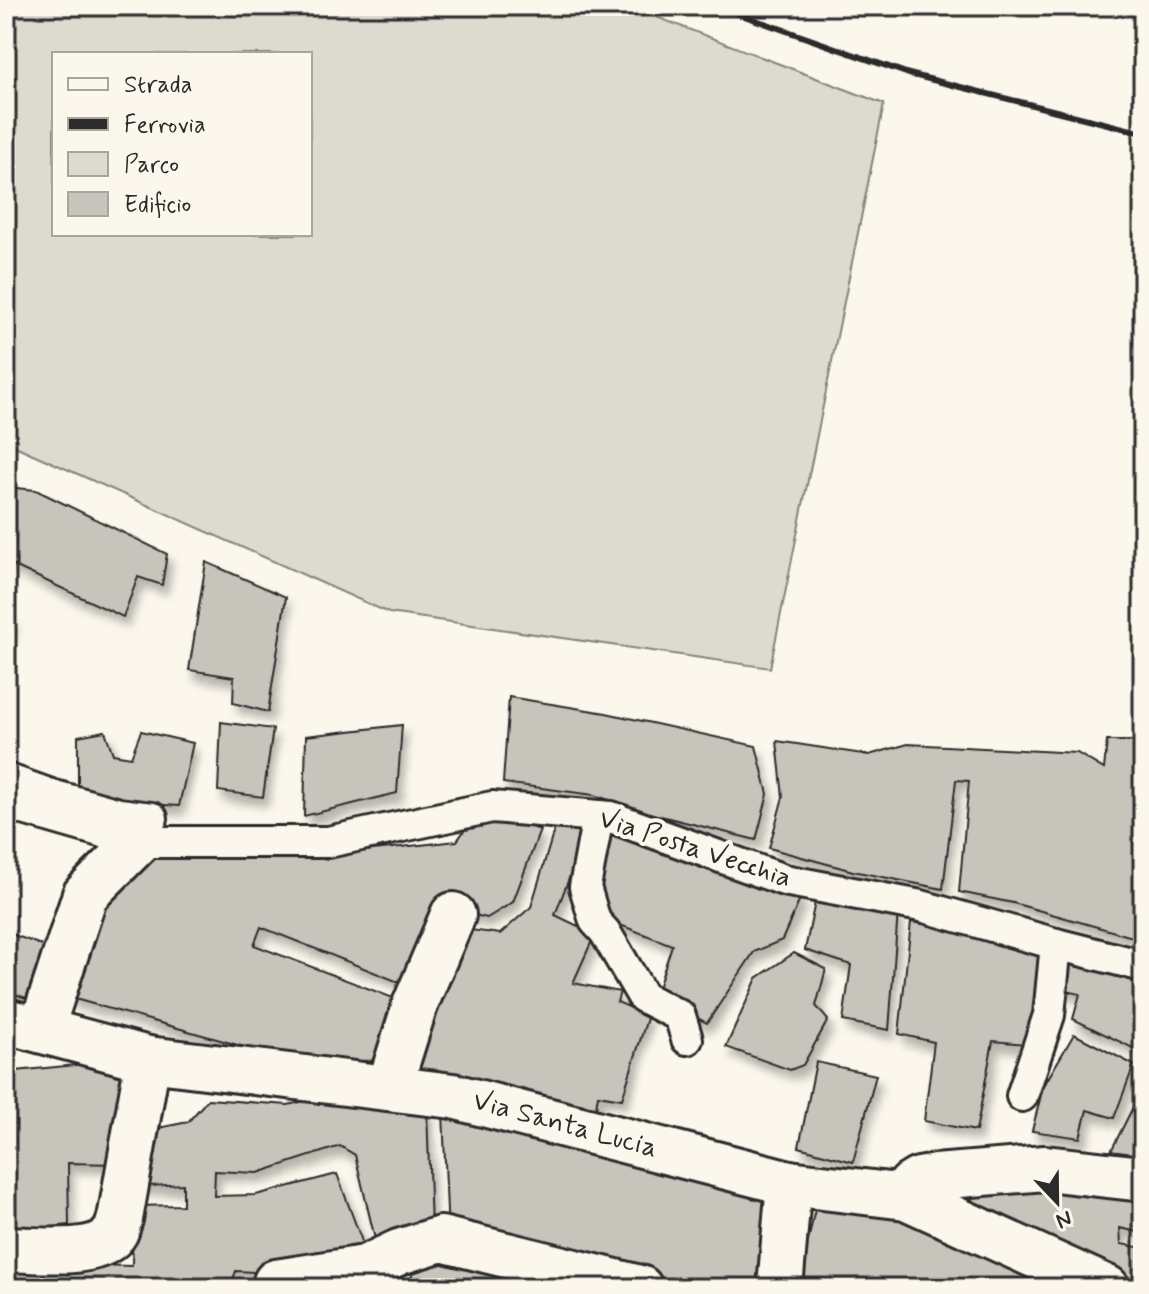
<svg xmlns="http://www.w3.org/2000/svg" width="1149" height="1294" viewBox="0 0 1149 1294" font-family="Mynerve,sans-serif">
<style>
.green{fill:#dddad0;stroke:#84827e;stroke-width:2;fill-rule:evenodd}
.building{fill:#c7c4bc;stroke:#2b2b2b;stroke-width:2;filter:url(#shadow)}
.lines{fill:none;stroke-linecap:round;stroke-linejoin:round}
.lane-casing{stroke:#2b2b2b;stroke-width:36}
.street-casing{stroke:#2b2b2b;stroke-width:50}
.lane{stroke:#fbf7ec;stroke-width:30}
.street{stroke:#fbf7ec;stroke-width:44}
.rail{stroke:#2b2b2b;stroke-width:6}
.labels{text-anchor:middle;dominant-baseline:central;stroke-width:8;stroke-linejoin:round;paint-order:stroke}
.street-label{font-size:28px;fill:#2b2b2b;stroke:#fbf7ec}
</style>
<defs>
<filter id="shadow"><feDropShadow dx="5" dy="9" stdDeviation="4" flood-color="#0004"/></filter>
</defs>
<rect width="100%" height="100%" fill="#fbf7ec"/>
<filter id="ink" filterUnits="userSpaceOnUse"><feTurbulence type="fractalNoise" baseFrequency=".0125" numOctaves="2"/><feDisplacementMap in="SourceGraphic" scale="16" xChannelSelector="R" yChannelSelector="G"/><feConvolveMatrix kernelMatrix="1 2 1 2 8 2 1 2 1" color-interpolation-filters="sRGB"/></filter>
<g filter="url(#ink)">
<path class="green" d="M6,6H628L884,104L770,668L389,613L6,442ZM310,54V234H54V54Z"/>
<g class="building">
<path d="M6,487L36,490L167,554L162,585L138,577L123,617L6,562Z"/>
<path d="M206,562L286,597L268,712L233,703L234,677L189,670Z"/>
<path d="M6,617L12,620L6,639Z"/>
<path d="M509,697L606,713L756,746L768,794L756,840L649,813L594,795L503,783Z"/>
<path d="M221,722L273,729L263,797L218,791Z"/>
<path d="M402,725L397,793L304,816L306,736Z"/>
<path d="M105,731L113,754L131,757L141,731L193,743L179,806L78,799V736Z"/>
<path d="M777,741L869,755L908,744L1077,753L1104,769L1107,741H1143V940L1013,903L959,892L969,781L956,780L943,889L853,871L769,848L783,797Z"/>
<path d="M506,818L540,830L513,902L487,918L445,908L411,987L261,927L254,945L404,1002L388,1060L331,1062L259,1051L68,997L103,890L149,854L275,859L354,852L457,841L468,825Z"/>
<path d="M605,825L802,895L782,940L754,952L707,1023L665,1002L657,991L672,945L615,923L604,908L596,880Z"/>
<path d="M589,826L555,915L595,934L573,983L620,992L617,1002L648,1015L622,1099L598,1095L596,1107L403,1074L456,928L500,934L531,907L555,827Z"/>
<path d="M816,897L898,911L889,1030L843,1021L851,965L805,950Z"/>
<path d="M911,922L987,934L1048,959L1038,1045L993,1041L976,1131L924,1121L934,1042L899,1034Z"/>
<path d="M6,932L44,946L26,998L6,991Z"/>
<path d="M794,953L826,969L816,1006L828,1020L803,1065L790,1070L726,1047L757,978Z"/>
<path d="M1063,956L1143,979V1053L1073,1019L1080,994L1053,988Z"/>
<path d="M1074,1034L1134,1065L1114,1118L1087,1110L1080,1138L1032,1131L1043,1087Z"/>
<path d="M816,1062L876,1075L853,1162L799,1147Z"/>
<path d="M86,1064L135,1080L118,1164L68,1163L69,1225L6,1232V1072Z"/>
<path d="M1143,1087V1157L1111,1151Z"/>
<path d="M208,1099L288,1105L309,1100L427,1108L431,1229L375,1239L355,1155L340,1146L258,1173L215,1171L214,1196L256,1195L337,1174L363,1244L361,1261L272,1273L236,1271L232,1282L243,1285L242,1288H7L6,1263L132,1266L133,1206L183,1205V1184L134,1187L143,1131L188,1122Z"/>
<path d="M443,1111L777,1191L765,1288H663L448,1237Z"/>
<path d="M1143,1188V1233L1120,1228L1121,1244L1143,1248V1285L1096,1270L969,1215L973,1191Z"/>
<path d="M818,1195L905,1204L1037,1275L1032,1288H798Z"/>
<path d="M413,1257L513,1263L512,1288H411Z"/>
</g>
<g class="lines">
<g class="lane-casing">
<g id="lane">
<path d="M6,779L51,795L119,814L152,818"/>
<path d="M6,804L138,842H328L492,807L611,817L784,880L921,906L1056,944L1143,966"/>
<path d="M598,816L585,887L595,921L605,932L643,997L680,1016L687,1039"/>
<path d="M1022,1096L1049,1015L1056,944"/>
</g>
</g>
<g class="street-casing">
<g id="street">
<path d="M6,1021L148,1059L453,1096L789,1183L906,1197L1107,1288"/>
<path d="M41,1030L85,895L138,842"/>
<path d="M389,1088L415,1005L453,915"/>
<path d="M906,1197L911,1185L919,1180L935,1177L1045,1168L1143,1179"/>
<path d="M6,1249C34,1249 101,1259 116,1231C118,1227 118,1223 120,1219L148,1059"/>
<path d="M276,1288V1282L365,1268L399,1252L441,1239L640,1288"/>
<path d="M780,1288L789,1183"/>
</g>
</g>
<use href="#lane" class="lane"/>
<use href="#street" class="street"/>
<path class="rail" d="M716,6L909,74L1143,133"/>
</g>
</g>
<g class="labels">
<g class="street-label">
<text transform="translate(695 849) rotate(18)">Via Posta Vecchia</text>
<text transform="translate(565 1125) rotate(15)">Via Santa Lucia</text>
</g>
</g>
<rect width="1149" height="1294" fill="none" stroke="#fbf7ec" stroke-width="32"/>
<rect x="16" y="16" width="1117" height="1262" fill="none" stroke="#2b2b2b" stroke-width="3" filter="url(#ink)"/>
<rect x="52" y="52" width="260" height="184" fill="#fbf7ec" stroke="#a8a59f" stroke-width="2"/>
<rect x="68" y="78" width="40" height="12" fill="#fbf7ec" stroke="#a8a59f" stroke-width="2"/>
<text x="124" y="92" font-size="24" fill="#2b2b2b">Strada</text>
<rect x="68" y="118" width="40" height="12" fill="#2b2b2b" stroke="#a8a59f" stroke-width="2"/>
<text x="124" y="132" font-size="24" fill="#2b2b2b">Ferrovia</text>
<rect x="68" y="152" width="40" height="24" fill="#dddad0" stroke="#a8a59f" stroke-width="2"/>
<text x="124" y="172" font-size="24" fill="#2b2b2b">Parco</text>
<rect x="68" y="192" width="40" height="24" fill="#c7c4bc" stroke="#a8a59f" stroke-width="2"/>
<text x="124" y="212" font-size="24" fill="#2b2b2b">Edificio</text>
<g transform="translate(1057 1202) rotate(158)" stroke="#fbf7ec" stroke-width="6" paint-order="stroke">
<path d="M0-6L14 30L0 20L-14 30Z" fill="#2b2b2b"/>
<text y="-12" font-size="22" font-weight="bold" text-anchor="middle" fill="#2b2b2b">N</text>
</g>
</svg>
